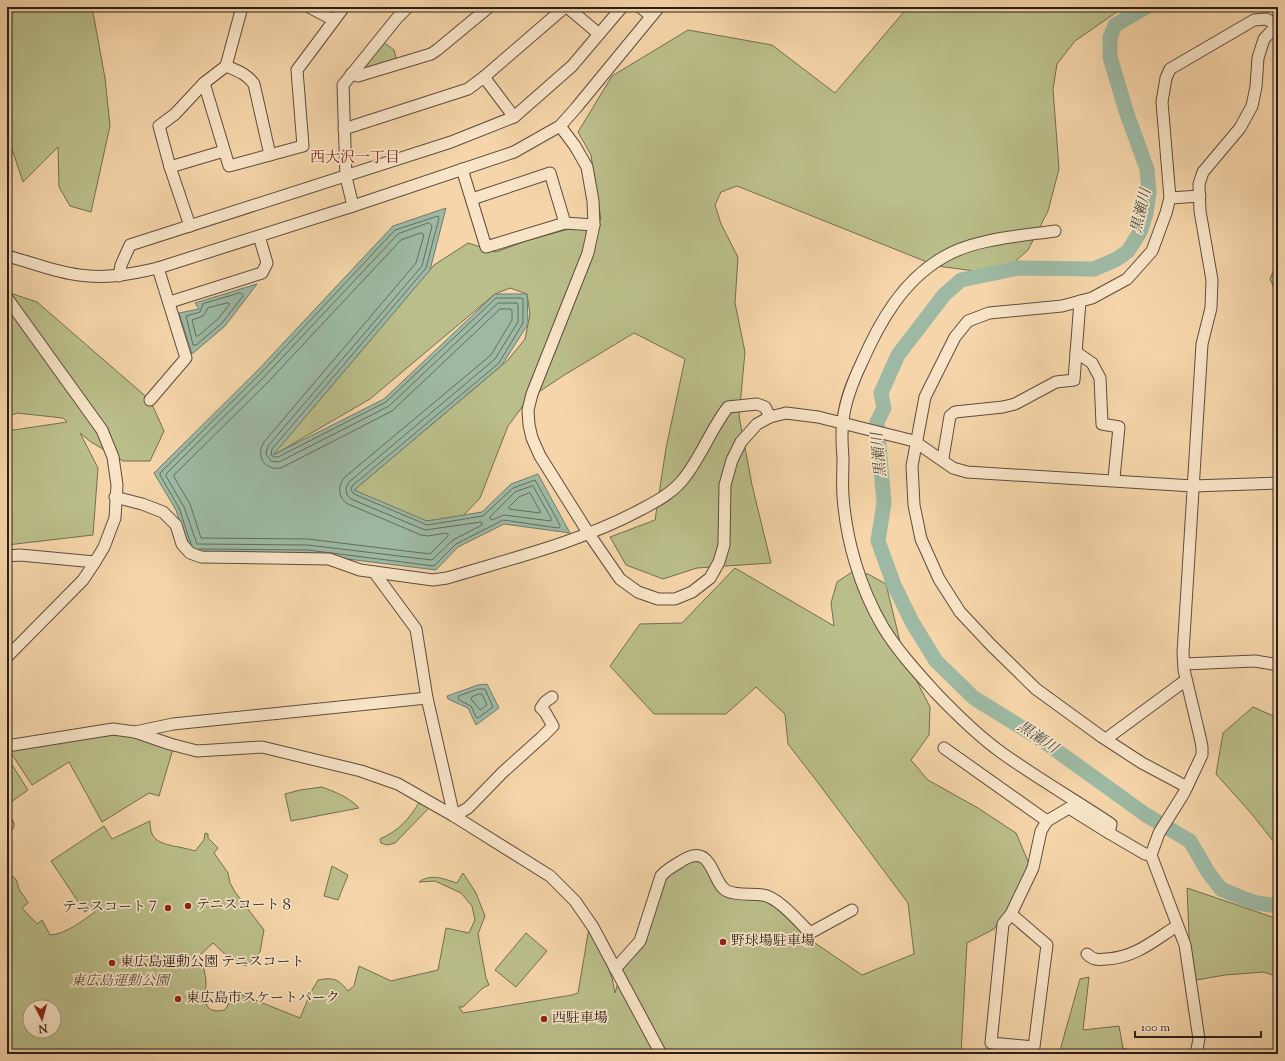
<svg xmlns="http://www.w3.org/2000/svg" width="1285" height="1061" viewBox="0 0 1285 1061" font-family="'Sorts Mill Goudy','Noto Serif JP',serif">
<style>
.green{fill:#babe8a;stroke:#726e52;fill-rule:evenodd}
.water{fill:#9db9a4;stroke:#6f7b6d}
.lines{fill:none;stroke-linecap:round;stroke-linejoin:round}
.shore{stroke:#646c5f;stroke-width:1}
.river{stroke:#9db9a4;stroke-width:15}
.minor-casing{stroke:#5d4c3e;stroke-width:13}
.minor{stroke:#f8e4c7;stroke-width:11}
.poi-dot{fill:#8f2418;stroke:#f8e4c7;stroke-width:1.5}
.labels{text-anchor:middle;dominant-baseline:central;stroke-width:3.5;stroke-linejoin:round;paint-order:stroke}
.poi-label{font-size:14px;fill:#2a1f1a;stroke:#f8e4c7;text-anchor:start}
.park-label{font-size:14px;font-style:italic;fill:#554f3c;stroke:#f8e4c7}
.neighbourhood-label{font-size:15px;fill:#7a1f14;stroke:#f8e4c7}
.water-label{font-size:15px;font-style:italic;fill:#4c4d43;stroke:#f8e4c7}
</style>
<rect width="100%" height="100%" fill="#f5d5a9"/>
<filter id="stains"><feTurbulence type="fractalNoise" baseFrequency=".005" numOctaves="4"/><feColorMatrix values="0 0 0 0 .2 0 0 0 0 .09 0 0 0 0 .02 0 0 0 .5 -.17"/></filter>
<radialGradient id="worn" r=".72"><stop offset=".6" stop-color="#630" stop-opacity="0"/><stop offset="1" stop-color="#630" stop-opacity=".3"/></radialGradient>
<g class="green">
<path d="M7,7H92L105,78L110,126L91,212L70,206L59,187L58,147L23,182L7,134Z"/>
<path d="M908,7H1124L1075,41L1057,64L1053,89L1059,169L1048,211L1028,250L1007,269L983,272L937,266L737,186L721,192L715,205L721,224L738,257L735,303L745,352L739,416L752,485L771,563L697,568L663,579L626,565L610,537L655,520L666,448L685,359L634,333L566,374L528,399L508,426L480,498L462,517L427,521L397,513L354,490L507,361L525,339L530,314L527,294L510,288L495,294L370,399L272,456L434,265L468,243L496,252L526,241L601,220L591,155L578,132L612,76L688,30L772,45L835,93Z"/>
<path d="M383,42L394,50L397,61L369,69L366,64Z"/>
<path d="M1278,263V306L1276,292L1270,279L1275,266Z"/>
<path d="M7,292L37,302L150,400L164,431L150,461H123L91,442L80,433L98,468L93,535L7,545V431L67,422L63,418L17,413L7,417Z"/>
<path d="M735,568L834,626L831,603L837,582L852,572L868,574L886,584L903,654L930,707L929,735L911,760L928,780L978,808L1016,833L1030,866L1019,891L994,929L967,943L961,1054H7V841C13,851 10,863 10,875C20,880 16,884 20,891C23,895 26,899 28,903L22,908L37,924L42,920L50,935C66,934 82,921 95,912L92,908L85,912L51,861L104,826L112,839L150,821C150,839 157,842 173,846C180,847 188,849 195,851L204,840L205,833L208,834V838L218,848L214,853L228,873L230,883L235,892L264,930L260,952L246,966L229,958L213,943L200,955C202,964 206,974 206,982C206,998 201,1015 225,1010L235,992L300,1018L311,992L318,980C334,977 338,979 348,991L354,986L359,966L391,981L438,970L446,928L469,933L475,920L472,906L461,893L435,881L419,882C431,873 444,879 457,883L463,873L476,893L485,916L478,934L486,978L489,985L483,988L463,1007H459L463,1013L572,995L578,993L589,928L606,962L612,978L615,993L621,972L625,966L643,947L661,886C668,874 690,853 704,864C710,869 717,886 722,894L767,899L800,927V931L812,941L862,975L914,954L908,903L819,784L788,744L785,714L756,687L726,714H654L610,666L640,624L682,623ZM30,1007H54V1031H30Z"/>
<path d="M1253,707L1278,718V847L1251,813L1216,774L1223,733Z"/>
<path d="M114,735H129L173,749L159,796L149,793L102,822L69,762L32,785L11,753V751L61,742Z"/>
<path d="M7,757L28,790L7,805Z"/>
<path d="M322,787C335,792 349,797 359,808L291,821L285,794L300,790Z"/>
<path d="M420,801L429,808L395,843L387,845L381,843L380,839C400,830 409,819 420,801Z"/>
<path d="M332,866L348,875L338,900L324,896Z"/>
<path d="M1187,888L1278,919V977L1264,972L1225,975L1191,981Z"/>
<path d="M526,933L547,951L516,987L495,970Z"/>
<path d="M1089,977L1083,1030L1119,1026L1123,1048L1140,1054H1059L1080,979Z"/>
</g>
<g class="water">
<path d="M446,208L430,270L273,455L384,399L495,294H527L528,324L502,365L354,490L427,521L482,512L511,484L538,474L570,533L504,524L458,547L436,570L307,554L190,553L176,510L154,473L257,371L393,226Z"/>
<path d="M257,284L225,326L192,354L179,313L199,309L195,303Z"/>
<path d="M487,684L499,708L476,725L468,708L448,699L447,696L478,685Z"/>
</g>
<g class="lines">
<g class="shore">
<path d="M429,223L432,226L422,266L268,446L266,454L271,461L279,462L389,406L498,303H517L518,304V322L495,359L349,482L346,488L347,495L351,499L425,530L481,522L482,523V525L453,540L432,560L308,545L197,544L184,507L166,476V474L264,377L398,234Z"/>
<path d="M421,233L424,235L416,263L264,442C255,456 265,471 281,468L392,411L500,309H511L512,311V320L491,355L345,477C337,486 338,498 348,504L421,535L428,536L446,533L448,534V536L430,554L308,539L201,538L190,504L174,477V475L268,382L401,240Z"/>
<path d="M240,293L242,294L243,296L222,323L196,345H193L186,316L200,312L203,304Z"/>
<path d="M227,303H229V305L218,319L198,336H196L192,320L203,316L208,308Z"/>
<path d="M533,486L551,518V521L504,515L492,520L490,519V517L515,492Z"/>
<path d="M530,493L540,511V513L509,509V507L519,497Z"/>
<path d="M191,544L179,508L160,475V473L260,374L395,230L438,216L439,218L426,268L272,449L271,455L274,457H278L386,402L496,298H522L523,299V323L499,363L352,486L351,490L354,494L427,525L483,516L513,488L535,480L560,525V527L558,528L503,520L456,544L434,566L308,550L199,549"/>
<path d="M478,689H485L493,707L478,718L476,717L471,706L459,700L458,698L459,696Z"/>
<path d="M479,694H482L487,705L480,710L471,699L472,697Z"/>
</g>
<path class="river" d="M1146,7L1115,25L1110,38V57L1126,111L1147,169L1149,192L1146,214L1140,232L1128,251L1117,259L1094,269L1018,268L961,280L944,295L898,355L881,393L884,408L877,422L884,503L878,541L894,585L912,622L936,661L974,698L1042,740L1146,815L1190,841L1208,872L1221,889L1242,898L1257,903L1278,906"/>
<g class="minor-casing">
<g id="minor">
<path d="M309,7L334,20"/>
<path d="M567,7L599,34"/>
<path d="M640,7L651,16"/>
<path d="M226,66C238,71 247,74 254,84L270,155"/>
<path d="M351,74L358,76L431,54L437,50L489,7"/>
<path d="M484,77L514,117"/>
<path d="M204,83L229,166L303,146L297,70L344,7"/>
<path d="M560,126L575,146L587,167L593,201L594,225L588,253L532,394L528,410L529,425L532,438L540,456L589,534L620,579L638,592L658,599H675L692,592L710,578L719,562L724,545L725,485L732,460L741,442L757,424L770,417L786,413L818,417L914,441L953,468L967,472L1193,486L1278,483"/>
<path d="M344,129L468,89L484,77L565,7"/>
<path d="M170,167L224,151"/>
<path d="M462,169L486,247L565,223L594,225"/>
<path d="M1170,198L1200,196"/>
<path d="M472,199L550,173L565,223"/>
<path d="M353,206L346,177L343,85L397,18L408,7"/>
<path d="M190,226L170,167L159,126L175,114L204,83L226,66L242,7"/>
<path d="M1055,231C1020,236 972,239 942,258C903,281 880,321 862,362C853,381 845,400 843,421C841,433 842,446 843,458C843,471 842,484 843,496C846,540 860,588 883,627C897,650 916,671 935,692C956,714 977,735 1002,753C1037,778 1075,800 1111,824L1109,833"/>
<path d="M7,256C31,262 54,272 79,275C106,279 132,274 158,268L353,206L514,152L560,126L576,108L659,7"/>
<path d="M119,276L121,265L130,245L451,142L514,117L572,66L622,7"/>
<path d="M7,298L102,430L113,457L117,485L115,518L104,547L95,562L83,580L7,657"/>
<path d="M170,302L262,273L267,263L259,236"/>
<path d="M1076,352L1092,363L1100,378L1102,424L1119,427L1114,478"/>
<path d="M150,400L186,358L158,268"/>
<path d="M943,458L950,416L955,412L1003,407L1015,404L1056,382L1074,380L1080,301"/>
<path d="M115,497L142,504L163,512L176,525L182,544L190,553L201,557L329,559L360,570L433,580L447,578C513,558 581,542 642,509C657,501 674,492 685,477C702,455 711,429 728,407L757,404L765,407L770,417"/>
<path d="M7,556L20,555L95,562"/>
<path d="M374,572L416,629L427,698L454,816L468,808L503,772L542,737L553,726L545,712L541,708L545,702L552,697"/>
<path d="M1184,664L1255,661L1278,665"/>
<path d="M135,732L173,724L427,698"/>
<path d="M1106,739L1186,680"/>
<path d="M7,746L113,729L135,732L170,744L197,751L262,747L361,771L398,784L454,816L550,876L575,901L593,927L661,1054"/>
<path d="M944,748L1047,821"/>
<path d="M1187,787L1142,763L1102,737L1036,689L991,645L960,612L939,579L921,539L914,505L912,466L925,397L955,337L968,321L989,313L1062,306L1092,298L1127,279L1152,251L1166,213L1170,198L1162,102L1166,78L1170,69L1254,20L1266,19L1278,25"/>
<path d="M7,823L8,825"/>
<path d="M1011,914L1047,945L1034,1047L991,1043L1003,924Z"/>
<path d="M1011,914L1033,868L1041,831L1047,821L1069,808L1109,833L1145,854L1151,855"/>
<path d="M1087,954C1093,960 1098,960 1107,959C1136,957 1153,941 1177,926"/>
<path d="M615,969L640,941L661,876C666,870 673,866 680,862C713,839 711,883 727,891C737,896 752,893 763,895C778,897 799,922 810,933L852,910"/>
<path d="M1196,1054L1199,1039L1185,945L1151,855L1159,833L1184,793L1202,755V747L1200,737L1184,670L1183,653L1202,344L1211,308L1212,280L1200,211L1199,184L1203,172L1240,128L1252,106L1256,87L1258,58L1264,39L1278,24"/>
</g>
</g>
<use href="#minor" class="minor"/>
</g>
<g class="poi-dot">
<circle cx="188" cy="906" r="4"/>
<circle cx="168" cy="908" r="4"/>
<circle cx="723" cy="942" r="4"/>
<circle cx="112" cy="963" r="4"/>
<circle cx="178" cy="999" r="4"/>
<circle cx="544" cy="1019" r="4"/>
</g>
<g class="labels">
<g class="poi-label">
<text x="196" y="906">テニスコート８</text>
<text x="160" y="908" text-anchor="end">テニスコート７</text>
<text x="731" y="942">野球場駐車場</text>
<text x="120" y="963">東広島運動公園 テニスコート</text>
<text x="186" y="999">東広島市スケートパーク</text>
<text x="552" y="1019">西駐車場</text>
</g>
<g class="park-label">
<text x="120" y="982">東広島運動公園</text>
</g>
<g class="neighbourhood-label">
<text x="355" y="158">西大沢一丁目</text>
</g>
<g class="water-label">
<text transform="translate(1142 211) rotate(-77)">黒瀬川</text>
<text transform="translate(880 455) rotate(-95)">黒瀬川</text>
<text transform="translate(1037 738) rotate(34)">黒瀬川</text>
</g>
</g>
<rect width="1285" height="1061" fill="none" stroke="#f5d5a9" stroke-width="24"/>
<rect x="8" y="8" width="1269" height="1045" fill="none" stroke="#2a1f1a" stroke-width="2"/>
<rect x="12" y="12" width="1261" height="1037" fill="none" stroke="#2a1f1a"/>
<g transform="translate(42 1019) rotate(174)"><circle r="19" fill="#f8e4c7" stroke="#a69582"/>
<path d="M0-3L7 15L0 10L-7 15Z" fill="#8f2418"/>
<text y="-6" font-size="11" font-weight="bold" text-anchor="middle" fill="#2a1f1a">N</text>
</g>
<path d="M1135 1031v6h126v-6" fill="none" stroke="#2a1f1a" stroke-width="2"/>
<text x="1141" y="1031" font-size="12" fill="#2a1f1a" stroke="#f8e4c7" stroke-width="3" paint-order="stroke">100 m</text>
<rect width="100%" height="100%" filter="url(#stains)"/>
<rect width="100%" height="100%" fill="url(#worn)"/>
</svg>
